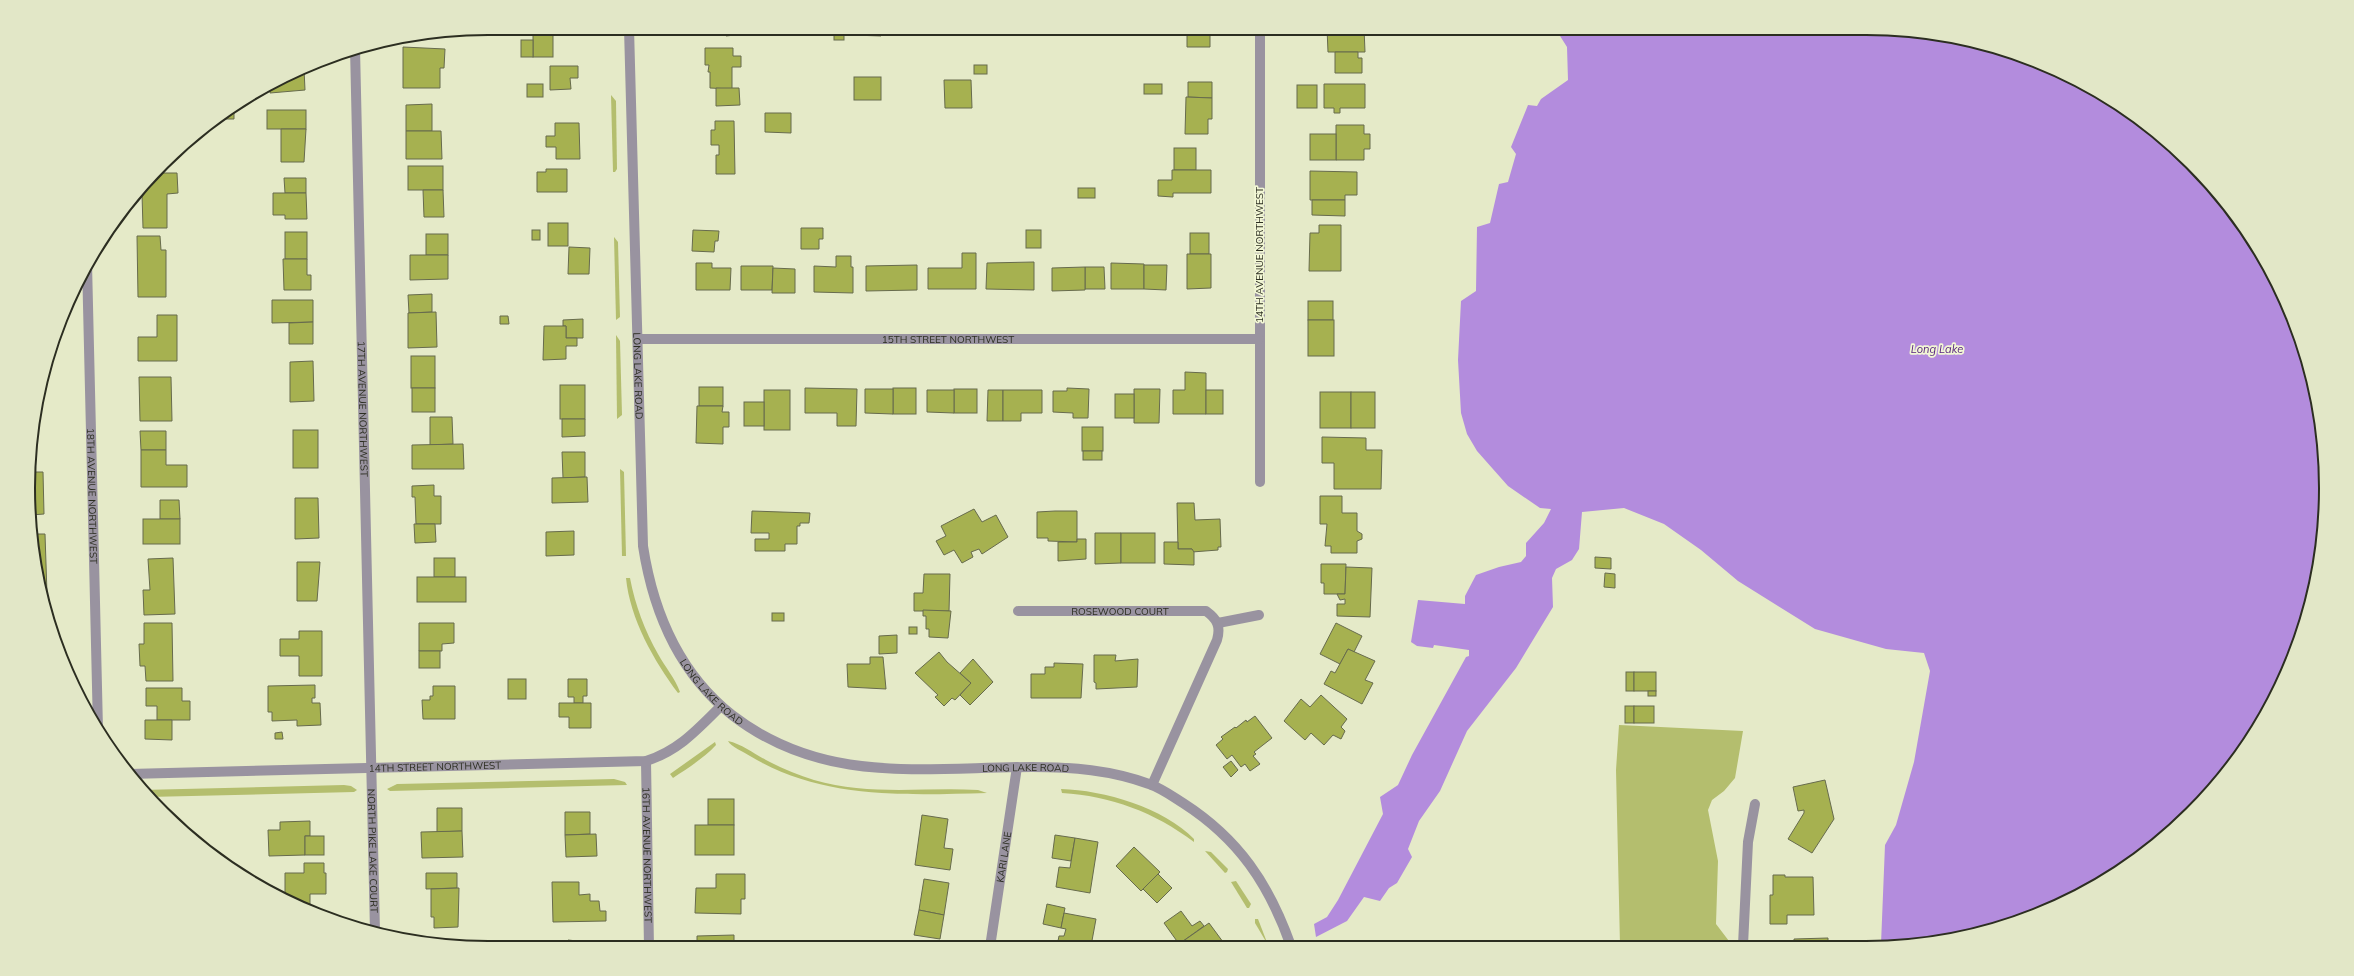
<svg xmlns="http://www.w3.org/2000/svg" width="2354" height="976" viewBox="0 0 2354 976" font-family="Mulish,sans-serif">
<style>
.green{fill:#b4be6e}
.water{fill:#b38cdd}
.building{fill:#a6b150;stroke:#676b4d}
.lines{fill:none;stroke-linecap:round;stroke-linejoin:round}
.minor{stroke:#9993a0;stroke-width:10}
.tertiary{stroke:#9993a0;stroke-width:10}
.labels{text-anchor:middle;dominant-baseline:central;stroke-width:3.5;stroke-linejoin:round;paint-order:stroke}
.street-label{font-size:10px;fill:#2c2e21;stroke:#f2f7d5}
.water-label{font-size:11px;font-style:italic;fill:#521d7c;stroke:#f2f7d5}
.rim{fill:none;stroke:#2c2e21;stroke-width:2}
</style>
<rect width="100%" height="100%" fill="#e5eac8"/>
<g class="green">
<path d="M611,95L616,101L617,169L615,172H613Z"/>
<path d="M614,237L618,242L620,317L616,320Z"/>
<path d="M616,335L620,341L622,415L617,419Z"/>
<path d="M620,469L624,472L626,556H622Z"/>
<path d="M626,578H630C635,605 645,631 658,654C665,667 675,678 680,692L678,693C654,661 630,619 626,578Z"/>
<path d="M1619,725L1743,731L1735,778L1724,791L1712,800L1708,810L1718,861L1716,924L1732,945H1620L1616,770Z"/>
<path d="M728,741C742,744 754,754 766,760C781,768 798,775 814,780C868,796 923,787 978,790L987,793C907,795 822,800 750,756C744,752 731,747 728,741Z"/>
<path d="M715,742L716,745C704,758 688,768 673,778L670,774Z"/>
<path d="M614,779L625,782L627,785L390,791L387,789L397,784Z"/>
<path d="M344,785L351,786L357,790L354,792L148,797L141,790Z"/>
<path d="M1061,789C1104,790 1164,808 1194,839V842C1154,812 1111,796 1062,793Z"/>
<path d="M1205,851L1211,852L1228,869L1227,872L1225,873Z"/>
<path d="M1236,881L1251,904L1249,908H1247L1231,882Z"/>
<path d="M1255,919H1258L1268,945L1255,923Z"/>
</g>
<path class="water" d="M1555,28H1866L1926,32L2014,52L2096,90L2169,142L2231,208L2278,284L2310,369L2325,458L2322,548L2302,636L2248,744L2169,834L2069,901L1985,932L1926,944H1881L1885,845L1896,825L1914,762L1930,671L1924,653L1886,649L1815,629L1738,581L1701,550L1664,524L1624,508L1582,512L1579,549L1572,560L1556,569L1552,578L1553,607L1516,668L1467,731L1440,791L1419,821L1408,849L1412,857L1397,883L1389,888L1380,901L1364,897L1347,921L1316,937L1314,924L1327,917L1338,900L1383,814L1380,797L1398,785L1412,755L1466,657L1469,656V650L1434,645L1433,648L1417,646L1411,642L1418,600L1465,604V596L1476,575L1499,567L1521,562L1526,556V543L1544,523L1551,509L1540,508L1508,486L1477,451L1467,434L1461,413L1458,360L1461,301L1476,291L1477,227L1490,223L1499,184L1508,182L1516,154L1511,147L1528,105L1537,106L1541,99L1568,80L1567,47Z"/>
<g class="building">
<rect x="533" y="28" width="35" height="3"/>
<path d="M726,28H735V35L726,36Z"/>
<path d="M853,28H902L881,29V36L853,35Z"/>
<rect x="930" y="28" width="13" height="4"/>
<path d="M1175,28H1210V47H1187V32L1175,31Z"/>
<path d="M1327,28H1364L1365,52H1328Z"/>
<rect x="834" y="30" width="10" height="10"/>
<rect x="533" y="31" width="20" height="26"/>
<rect x="521" y="40" width="12" height="17"/>
<path d="M403,47L445,49L444,68H440V88H403Z"/>
<path d="M705,48H733V56H741V67H732V89L710,88V72H708L709,65H705Z"/>
<path d="M1335,52H1358V58H1362V73H1335Z"/>
<rect x="974" y="65" width="13" height="9"/>
<path d="M550,66H578V78H570L571,89L550,90Z"/>
<path d="M304,69L305,90L270,93V84Z"/>
<rect x="854" y="77" width="27" height="23"/>
<path d="M944,80H971L972,108H945Z"/>
<path d="M1188,82H1212V98L1188,97Z"/>
<rect x="527" y="84" width="16" height="13"/>
<rect x="1144" y="84" width="18" height="10"/>
<path d="M1324,84H1365V108H1340V113H1334V108H1324Z"/>
<rect x="1297" y="85" width="20" height="23"/>
<path d="M716,88H739L740,105L716,106Z"/>
<path d="M1186,97L1212,98V119H1208V134H1185Z"/>
<path d="M432,104V131H406V105Z"/>
<path d="M229,110H234V119H225V113Z"/>
<rect x="267" y="110" width="39" height="19"/>
<path d="M765,113H791V133L765,132Z"/>
<path d="M715,121H734L735,174H716V155H719V145H711V130H715Z"/>
<path d="M555,123H579L580,159H556V147H546V136H555Z"/>
<path d="M1336,125H1364V134H1370V149H1364V160H1336Z"/>
<path d="M281,129H306L304,162H281Z"/>
<path d="M406,131H441L442,159H406Z"/>
<rect x="1310" y="134" width="26" height="26"/>
<rect x="1174" y="148" width="22" height="22"/>
<rect x="408" y="166" width="35" height="24"/>
<path d="M546,169H567V192H537V172H546Z"/>
<path d="M1172,170H1211V193H1173V197L1158,196V180H1172Z"/>
<path d="M1310,171L1357,172V195H1345V200H1310Z"/>
<path d="M156,173H177L178,193L167,194V228H143L142,194H136Z"/>
<path d="M284,178H306V193H285Z"/>
<rect x="1078" y="188" width="17" height="10"/>
<path d="M423,190H443L444,217H424Z"/>
<path d="M273,193H306L307,219H285V215H273Z"/>
<path d="M1312,200H1345V216L1312,215Z"/>
<rect x="548" y="223" width="20" height="23"/>
<path d="M1319,225H1341V271H1309L1310,233H1319Z"/>
<path d="M801,228H823V239H819V249H801Z"/>
<rect x="532" y="230" width="8" height="10"/>
<path d="M693,230L719,231L718,241H715L714,252L692,251Z"/>
<rect x="1026" y="230" width="15" height="18"/>
<rect x="285" y="232" width="22" height="27"/>
<rect x="1190" y="233" width="19" height="21"/>
<rect x="426" y="234" width="22" height="21"/>
<path d="M137,236H160L161,250H166V297H138Z"/>
<path d="M569,247L590,248L589,274H568Z"/>
<path d="M962,253H976V289H928V268H962Z"/>
<path d="M1187,254H1211V288L1187,289Z"/>
<path d="M410,255H448V279L410,280Z"/>
<path d="M836,256H851V267H853V293L814,292V266L836,267Z"/>
<path d="M283,259H307V275H311V290H284Z"/>
<path d="M1034,262V290L986,289L987,263Z"/>
<path d="M696,263H712V268H731L730,290H696Z"/>
<path d="M1111,263L1144,264V289H1111Z"/>
<path d="M917,265V290L866,291V266Z"/>
<path d="M1144,265H1167L1166,290L1144,289Z"/>
<path d="M741,266H773L772,290H741Z"/>
<path d="M1085,267H1104L1105,289H1085Z"/>
<path d="M1085,267V290L1052,291V268Z"/>
<path d="M773,268L795,269V293H772Z"/>
<path d="M432,294V312L409,313L408,295Z"/>
<path d="M272,300H313V322L272,323Z"/>
<rect x="1308" y="301" width="25" height="19"/>
<path d="M436,312L437,347L408,348V313Z"/>
<path d="M157,315H177V361H138V337H157Z"/>
<path d="M500,316H508L509,324H500Z"/>
<path d="M583,319V338H566V326H563V320Z"/>
<rect x="1308" y="320" width="26" height="36"/>
<path d="M313,322V344H289V323Z"/>
<path d="M544,326H566V338H577V346H566V359L543,360Z"/>
<rect x="411" y="356" width="24" height="32"/>
<path d="M313,361L314,401L290,402V362Z"/>
<path d="M1185,372L1206,373V414H1173V390H1185Z"/>
<path d="M139,377H171L172,421H140Z"/>
<rect x="560" y="385" width="25" height="34"/>
<rect x="699" y="387" width="24" height="19"/>
<rect x="412" y="388" width="23" height="24"/>
<path d="M805,388L857,389L856,426H837V413H805Z"/>
<rect x="893" y="388" width="23" height="26"/>
<path d="M1067,388L1089,389L1088,418H1073V413L1053,412V391H1067Z"/>
<path d="M865,389H893V414L865,413Z"/>
<rect x="954" y="389" width="23" height="24"/>
<path d="M1134,389H1160L1159,423H1134Z"/>
<rect x="764" y="390" width="26" height="40"/>
<path d="M927,390H954V413L927,412Z"/>
<path d="M988,390H1003V421H987Z"/>
<path d="M1003,390H1042V413H1021V421H1003Z"/>
<rect x="1206" y="390" width="17" height="24"/>
<rect x="1320" y="392" width="31" height="36"/>
<rect x="1351" y="392" width="24" height="36"/>
<rect x="1115" y="394" width="19" height="24"/>
<rect x="744" y="402" width="20" height="24"/>
<path d="M37,405L36,447H31L32,428Z"/>
<path d="M697,406H723L722,412H729V427H723V444L696,443Z"/>
<path d="M430,417H452L453,444L430,445Z"/>
<path d="M562,419H585V436L562,437Z"/>
<rect x="1082" y="427" width="21" height="24"/>
<rect x="293" y="430" width="25" height="38"/>
<path d="M140,431H166V450H141Z"/>
<path d="M1322,437L1366,438V450H1382L1381,489H1334V463H1322Z"/>
<path d="M463,444L464,469H412V445Z"/>
<path d="M141,450H166V465H187V487H141Z"/>
<rect x="1083" y="451" width="19" height="9"/>
<path d="M562,452H585V477L563,478Z"/>
<path d="M29,472H43L44,514L31,515Z"/>
<path d="M587,477L588,502L552,503V478Z"/>
<path d="M434,485V496H441V524H416L415,497H412V486Z"/>
<path d="M1320,496H1342V513H1357V531L1362,534V539L1357,541V553H1331V546H1325L1327,524H1320Z"/>
<path d="M295,498H318L319,538L295,539Z"/>
<path d="M160,500H179L180,519H160Z"/>
<path d="M1177,503H1194L1195,520L1220,519L1221,547H1218V550L1192,552V549H1178Z"/>
<path d="M974,509L982,522L996,515L1008,537L982,554L979,549L971,552L973,557L962,563L954,550L944,555L936,541L946,536L941,526Z"/>
<path d="M752,511L810,513L809,523H800V526H797V544H785V551H755V539H769V533H751Z"/>
<path d="M1055,511H1077V542L1048,541V538H1037V512Z"/>
<rect x="143" y="519" width="37" height="25"/>
<path d="M414,524H435L436,542L415,543Z"/>
<path d="M574,531V555L546,556V532Z"/>
<path d="M1095,533H1121V563L1095,564Z"/>
<rect x="1121" y="533" width="34" height="30"/>
<path d="M33,534H45L47,594H42L37,578Z"/>
<path d="M1077,539H1086V559L1058,561V542H1077Z"/>
<path d="M1164,542H1178V549H1192L1194,552V565L1164,564Z"/>
<path d="M1595,557L1611,558V569L1595,568Z"/>
<path d="M173,558L175,614L144,615L143,590H150L148,559Z"/>
<rect x="434" y="558" width="21" height="19"/>
<path d="M297,562H320L317,601H297Z"/>
<path d="M1321,564H1346L1345,594H1324V583H1321Z"/>
<path d="M1346,567L1372,568L1370,617L1337,616V604H1345V599L1340,600L1337,594H1345Z"/>
<path d="M1605,573L1615,574V588L1604,587Z"/>
<path d="M924,574H950L949,611H914V593H923Z"/>
<rect x="417" y="577" width="49" height="25"/>
<path d="M923,610L951,611L948,638L929,637V629H926V616H923Z"/>
<rect x="772" y="613" width="12" height="8"/>
<path d="M144,623H172L173,681H146L145,666H140L139,644H144Z"/>
<path d="M419,623H454V643L442,644V651H419Z"/>
<path d="M1336,623L1362,636L1354,652L1348,649L1340,664L1320,654Z"/>
<rect x="909" y="627" width="8" height="7"/>
<path d="M299,631H322V676H299V656H280V639H299Z"/>
<path d="M897,635V653L879,654V636Z"/>
<path d="M1348,649L1375,661L1365,680L1373,683L1362,704L1324,684L1331,671L1335,673Z"/>
<rect x="419" y="651" width="21" height="17"/>
<path d="M939,652L947,662L971,683L955,700L952,698L944,706L935,697L938,695L915,673Z"/>
<path d="M1094,655H1116L1115,661L1138,659L1137,687L1096,689V683L1094,682Z"/>
<path d="M870,657H883L886,689L848,687L847,664H870Z"/>
<path d="M973,659L993,682L970,705L960,695L971,683L960,673Z"/>
<path d="M1054,663L1083,664L1081,698H1031V674H1045V667H1054Z"/>
<rect x="1626" y="672" width="8" height="19"/>
<rect x="1634" y="672" width="22" height="19"/>
<rect x="508" y="679" width="18" height="20"/>
<path d="M568,679H587V696H583V703H574V697H568Z"/>
<path d="M315,685V698H312V703H320L321,725L297,726V720L272,721V712H268V686Z"/>
<path d="M433,686H455V719H423L422,700H430V696H433Z"/>
<path d="M146,688H182V701H190V720H157V706H146Z"/>
<rect x="1648" y="691" width="8" height="5"/>
<path d="M1321,695L1347,719L1341,727L1345,731L1341,739L1333,735L1324,745L1311,733L1305,740L1284,721L1301,699L1310,707Z"/>
<path d="M559,703H591V728H569V717H559Z"/>
<rect x="1625" y="706" width="9" height="17"/>
<rect x="1634" y="706" width="20" height="17"/>
<path d="M1255,716L1272,738L1254,752L1256,754L1253,756L1260,764L1250,771L1245,764L1241,767L1232,755L1227,759L1216,745L1223,739L1221,737L1235,727L1236,728L1246,720L1247,722Z"/>
<path d="M145,720H172V740L145,739Z"/>
<path d="M282,732L283,739H275V733Z"/>
<path d="M1231,761L1238,770L1231,777L1223,767Z"/>
<path d="M1825,780L1834,819L1812,853L1788,839L1804,813V810L1798,811L1793,787Z"/>
<rect x="708" y="799" width="26" height="26"/>
<path d="M437,808H462V831L437,832Z"/>
<path d="M565,812H590V834L565,835Z"/>
<path d="M922,815L948,819L944,848L953,849L950,870L915,865Z"/>
<path d="M310,821V836H305V855L269,856L268,830H280V822Z"/>
<rect x="695" y="825" width="39" height="30"/>
<path d="M462,831L463,857L422,858L421,832Z"/>
<path d="M596,834L597,856L566,857L565,835Z"/>
<path d="M1055,835L1075,838L1071,861L1052,858Z"/>
<rect x="305" y="836" width="19" height="19"/>
<path d="M1075,838L1098,842L1090,893L1056,887L1059,867L1070,868Z"/>
<path d="M1134,847L1160,872L1141,891L1116,866Z"/>
<path d="M304,863H324V873H326V894H310V911L285,901V873H304Z"/>
<path d="M426,873H457V888L426,889Z"/>
<path d="M716,874H745V899H741V914L695,913L696,888H716Z"/>
<path d="M1158,874L1172,888L1157,903L1143,889Z"/>
<path d="M1773,875H1785V877H1813L1814,915H1787V924H1770V895H1773Z"/>
<path d="M924,879L949,883L944,915L919,910Z"/>
<path d="M552,882H579V895L590,894V901H599L600,911H606V921L553,922Z"/>
<path d="M459,888L458,927L434,928V917H431V889Z"/>
<path d="M1047,904L1065,908L1061,928L1043,924Z"/>
<path d="M919,910L944,915L940,939L914,935Z"/>
<path d="M1181,911L1192,926L1200,921L1204,926L1179,944L1164,923Z"/>
<path d="M1064,913L1096,919L1091,946H1057L1059,936H1064L1066,929L1061,928Z"/>
<path d="M1209,923L1226,946H1176L1179,944Z"/>
<path d="M734,935V947H697V936Z"/>
<path d="M1828,938V944H1794V939Z"/>
<path d="M568,940L605,944L604,948H567Z"/>
<path d="M427,942H472V947L428,944Z"/>
</g>
<g class="lines">
<g class="minor">
<path d="M1260,28V482"/>
<path id="s1" d="M355,48L375,932"/>
<path id="s2" d="M87,263L98,729"/>
<path id="s3" d="M638,339H1259"/>
<path id="s4" d="M1018,611H1206C1217,619 1221,626 1217,640L1152,785"/>
<path d="M1218,623L1259,615"/>
<path id="s5" d="M646,761L649,948"/>
<path d="M1743,945L1748,842L1755,804"/>
<path id="s6" d="M990,947L1017,767"/>
</g>
<g class="tertiary">
<path id="s7" d="M629,28L643,546C653,611 679,673 732,715C824,786 924,767 1032,767C1072,767 1111,770 1149,784C1161,788 1172,796 1183,803C1239,839 1269,884 1291,946"/>
<path id="s8" d="M129,774L646,761C678,751 697,730 721,706"/>
</g>
</g>
<g class="labels">
<g class="street-label">
<text transform="translate(1259 255) rotate(-90)">14TH AVENUE NORTHWEST</text>
<text stroke="none"><textPath href="#s3" startOffset="310">15TH STREET NORTHWEST</textPath></text>
<text stroke="none"><textPath href="#s7" startOffset="348">LONG LAKE ROAD</textPath></text>
<text stroke="none"><textPath href="#s1" startOffset="361">17TH AVENUE NORTHWEST</textPath></text>
<text stroke="none"><textPath href="#s2" startOffset="233">18TH AVENUE NORTHWEST</textPath></text>
<text stroke="none"><textPath href="#s4" startOffset="102">ROSEWOOD COURT</textPath></text>
<text stroke="none"><textPath href="#s7" startOffset="683">LONG LAKE ROAD</textPath></text>
<text stroke="none"><textPath href="#s8" startOffset="306">14TH STREET NORTHWEST</textPath></text>
<text stroke="none"><textPath href="#s7" startOffset="1019">LONG LAKE ROAD</textPath></text>
<text stroke="none"><textPath href="#s1" startOffset="803">NORTH PIKE LAKE COURT</textPath></text>
<text stroke="none"><textPath href="#s5" startOffset="94">16TH AVENUE NORTHWEST</textPath></text>
<text stroke="none"><textPath href="#s6" startOffset="91">KARI LANE</textPath></text>
</g>
<g class="water-label">
<text x="1937" y="349">Long Lake</text>
</g>
</g>
<path d="M0 0H2354V976H0ZM488 35H1866A453 453 0 0 1 2319 488V488A453 453 0 0 1 1866 941H488A453 453 0 0 1 35 488V488A453 453 0 0 1 488 35Z" fill="#e2e7c7" fill-rule="evenodd"/>
<path class="rim" d="M488 35H1866A453 453 0 0 1 2319 488V488A453 453 0 0 1 1866 941H488A453 453 0 0 1 35 488V488A453 453 0 0 1 488 35Z"/>
</svg>
